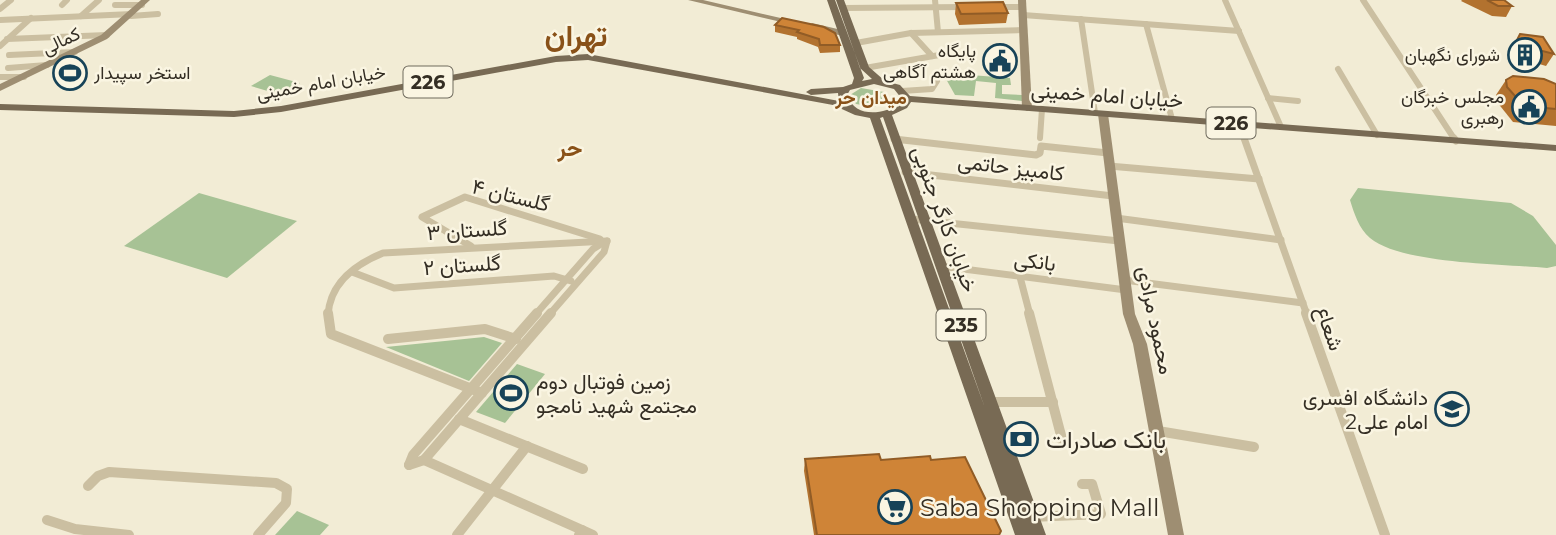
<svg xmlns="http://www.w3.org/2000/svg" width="1556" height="535" viewBox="0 0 1556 535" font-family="Montserrat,Vazirmatn,sans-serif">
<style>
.green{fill:#a7c295}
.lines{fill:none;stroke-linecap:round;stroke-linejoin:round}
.street-far2{stroke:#cbbfa1;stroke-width:6}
.street-far1{stroke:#cbbfa1;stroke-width:7}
.street{stroke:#cbbfa1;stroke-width:10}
.secondary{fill:#9e8e72;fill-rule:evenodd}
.primary{fill:#786a54;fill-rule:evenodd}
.wall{fill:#b2722f}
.building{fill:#cf8437;stroke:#915c26;stroke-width:2}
.labels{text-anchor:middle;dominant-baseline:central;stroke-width:5;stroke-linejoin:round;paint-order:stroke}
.far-street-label{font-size:18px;fill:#342e24;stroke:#faf5e2}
.far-poi-label{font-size:18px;fill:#342e24;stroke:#faf5e2;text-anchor:end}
.shield{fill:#faf5e2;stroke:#6f6a5d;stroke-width:2}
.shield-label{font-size:19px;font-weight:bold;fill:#342e24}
.far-neighbourhood-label{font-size:19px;font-weight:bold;fill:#895118;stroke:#faf5e2}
.street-label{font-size:21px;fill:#342e24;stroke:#faf5e2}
.poi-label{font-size:21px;fill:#342e24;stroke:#faf5e2;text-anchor:start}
.neighbourhood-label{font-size:23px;font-weight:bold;fill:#895118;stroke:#faf5e2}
.near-poi-label{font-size:24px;fill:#342e24;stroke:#faf5e2;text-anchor:start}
.far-town-label{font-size:30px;font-weight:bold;fill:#895118;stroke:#faf5e2}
</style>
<rect width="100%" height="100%" fill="#f2ecd5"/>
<g class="green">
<path d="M270,75L300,83L281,95L251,86Z"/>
<path d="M970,75L1010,78L1011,85H1002V94L1022,95V101L995,98L996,83L976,81L974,96L955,95L946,79Z"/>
<path d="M861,88L884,92L887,101L874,107L856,104L850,95Z"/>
<path d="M1358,188L1511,203L1533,216L1556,245V266L1547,268C1504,264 1401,264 1370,238C1359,229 1354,213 1350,200Z"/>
<path d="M199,193L297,221L227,278L124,246Z"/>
<path d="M484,337L502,343L469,381L386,347Z"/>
<path d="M517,364L545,374L505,423L476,412Z"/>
<path d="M297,511L329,525L320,535H275Z"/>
</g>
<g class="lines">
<g class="street-far2">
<path d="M935,0L938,32"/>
<path d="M1225,0L1281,127"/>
<path d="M1363,0L1455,140"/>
<path d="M62,5L67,0"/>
<path d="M115,5H142"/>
<path d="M997,7H1023"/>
<path d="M843,8L966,7"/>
<path d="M0,9L11,0"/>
<path d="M1023,15L1239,31"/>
<path d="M81,16L99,0"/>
<path d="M131,16L158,14"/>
<path d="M1081,19L1095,113"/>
<path d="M0,20L132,14"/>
<path d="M1146,24L1172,119"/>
<path d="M911,33L932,56"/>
<path d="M7,39L107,35"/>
<path d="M856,43L911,33L1024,30"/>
<path d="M0,46L31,18"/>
<path d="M9,55L75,52"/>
<path d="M8,68L47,65"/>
<path d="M865,68L945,54"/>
<path d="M1338,69L1377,135"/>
<path d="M0,77H24"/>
<path d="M902,91L932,89L937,81"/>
<path d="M1268,98L1298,101"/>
<path d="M1243,134L1245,140"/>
<path d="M1040,138L1042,109"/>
<path d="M894,139L902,140"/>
</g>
<g class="street-far1">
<path d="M1244,138L1307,315"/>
<path d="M1454,138L1456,141"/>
<path d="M894,139L1036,155L1040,153L1041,146L1108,153"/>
<path d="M1109,166L1259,179"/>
<path d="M905,172L1113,196"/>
<path d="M1116,218L1281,240"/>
<path d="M911,219L1119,241"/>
<path d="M471,246L422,217L465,197L600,239"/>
<path d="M940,266L1126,290"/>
<path d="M352,272L394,288L554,276L571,281"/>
<path d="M1020,277L1030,315"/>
<path d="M1124,280L1303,303"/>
<path d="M328,315C330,283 356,264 383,253L607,241"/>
<path d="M535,315L593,249L604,242"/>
<path d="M549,315L604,252L607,241"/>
</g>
<g class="street">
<path d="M328,313L331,334L482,393"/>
<path d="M1029,313L1063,443"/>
<path d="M1306,313L1385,535"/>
<path d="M388,339L485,329L516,339"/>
<path d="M989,402H1053"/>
<path d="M459,419L583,469"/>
<path d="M1158,431L1254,447"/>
<path d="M424,460L582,530L579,535"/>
<path d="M409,465L424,460L551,313"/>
<path d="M409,465L413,455L537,313"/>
<path d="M88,486L98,476L109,472L276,483L287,489L286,503L258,535"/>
<path d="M1031,517L1101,514L1092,484H1082"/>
<path d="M47,520L75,529L129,535"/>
<path d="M582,530L593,535"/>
<path d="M457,535L527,446"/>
</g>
<g class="secondary">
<path d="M141,0H150L107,39L0,91V84L101,35Z"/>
<path d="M688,0H703L798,22L794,25Z"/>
<path d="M1018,0H1026L1032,108L1027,111L1022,108Z"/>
<path d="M812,23L846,31L847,33L843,36L809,28L808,26Z"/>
<path d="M1103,111L1108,114L1135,314L1147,344L1184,535H1168L1133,344L1123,314L1098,114Z"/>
</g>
<path class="primary" d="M827,0H835L864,78L862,81L872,79L860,68L836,0H844L869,67L885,81L900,85L910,96L1556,145V151L911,102L907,108L892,115L1046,535H1015L870,118L855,115L833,105L588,60L556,62L281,112L234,117L0,110V104L234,111L281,106L556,56L588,54L839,101L838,93L811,95L806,92L811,89L843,87L852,84L854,78ZM874,84L894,89L902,99L900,104C882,115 855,118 847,95L850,90ZM883,117L985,408L880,118Z"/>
</g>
<g class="wall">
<path d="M1462,0H1504L1512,6L1506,17L1492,16L1461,1Z"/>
<path d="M956,3L1008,13L1006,23L959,25L955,14Z"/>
<path d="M775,25L824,27L840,45V52L820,53L818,47L797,39V37L775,32Z"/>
<path d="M1520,34L1554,54L1546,66L1516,57L1509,51Z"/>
<path d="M1506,80L1556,84V126L1513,122L1497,102L1496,95Z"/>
<path d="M805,459L931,460L1000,535H814L804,471Z"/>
</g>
<g class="building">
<path d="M1487,0H1504L1512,6H1498Z"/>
<path d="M1003,2L1008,13L961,14L956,3Z"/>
<path d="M782,18L824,27L835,33L840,45H820L819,39L797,32L799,30L775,25Z"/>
<path d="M1520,34L1543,37L1554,54L1523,46L1517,40Z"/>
<path d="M1513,76L1544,79L1556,84V109L1524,106L1507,87L1506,80Z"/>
<path d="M879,454L881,460L930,456L931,460L965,457L1001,531L999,535H817L805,459Z"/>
</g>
<defs>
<g id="building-ring" transform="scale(1.75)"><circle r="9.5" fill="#faf5e2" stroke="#174358" stroke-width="1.5"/><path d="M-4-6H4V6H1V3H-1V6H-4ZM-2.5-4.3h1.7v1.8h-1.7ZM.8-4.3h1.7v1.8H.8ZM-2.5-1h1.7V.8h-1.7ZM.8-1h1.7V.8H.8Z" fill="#174358"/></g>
<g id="civic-ring" transform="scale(1.75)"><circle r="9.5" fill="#faf5e2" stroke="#174358" stroke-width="1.5"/><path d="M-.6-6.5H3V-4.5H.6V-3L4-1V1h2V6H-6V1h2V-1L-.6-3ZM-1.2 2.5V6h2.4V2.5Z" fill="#174358"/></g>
<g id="stadium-ring" transform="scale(1.75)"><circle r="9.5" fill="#faf5e2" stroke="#174358" stroke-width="1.5"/><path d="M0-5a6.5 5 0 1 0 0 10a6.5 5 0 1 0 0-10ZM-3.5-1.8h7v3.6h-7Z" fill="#174358"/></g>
<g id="university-ring" transform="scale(1.75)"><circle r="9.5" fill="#faf5e2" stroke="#174358" stroke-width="1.5"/><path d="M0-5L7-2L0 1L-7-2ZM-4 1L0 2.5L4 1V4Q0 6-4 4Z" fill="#174358"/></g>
<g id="bank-ring" transform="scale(1.75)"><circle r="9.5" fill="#faf5e2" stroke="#174358" stroke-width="1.5"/><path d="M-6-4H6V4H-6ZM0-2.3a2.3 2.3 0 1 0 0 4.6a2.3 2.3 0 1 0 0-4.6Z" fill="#174358"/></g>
<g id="supermarket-ring" transform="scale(1.75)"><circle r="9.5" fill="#faf5e2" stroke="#174358" stroke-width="1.5"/><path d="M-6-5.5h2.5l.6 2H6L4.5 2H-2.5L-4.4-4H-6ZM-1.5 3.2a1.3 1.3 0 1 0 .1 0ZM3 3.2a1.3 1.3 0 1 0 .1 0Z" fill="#174358"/></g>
</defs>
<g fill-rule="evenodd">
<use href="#building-ring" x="1525" y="55"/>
<use href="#civic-ring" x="1000" y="61"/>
<use href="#stadium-ring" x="70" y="73"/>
<use href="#civic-ring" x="1529" y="107"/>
<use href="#stadium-ring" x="511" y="393"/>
<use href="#university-ring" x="1452" y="409"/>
<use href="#bank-ring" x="1021" y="439"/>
<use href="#supermarket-ring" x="895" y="507"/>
</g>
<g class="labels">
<g class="far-street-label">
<text transform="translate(61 41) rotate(-26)">کمالی</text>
<text transform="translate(321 83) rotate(-10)">خیابان امام خمینی</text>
</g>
<g class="far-poi-label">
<text x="976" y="51">پایگاه<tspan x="976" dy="21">هشتم آگاهی</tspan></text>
<text x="1500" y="55">شورای نگهبان</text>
<text x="94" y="73" text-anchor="start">استخر سپیدار</text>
<text x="1504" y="97">مجلس خبرگان<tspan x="1504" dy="21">رهبری</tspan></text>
</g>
<g class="shield">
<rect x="403.5" y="66.5" width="49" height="31" rx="5"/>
<rect x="1206.5" y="107.5" width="49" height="31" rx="5"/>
<rect x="936.5" y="309.5" width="49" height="31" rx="5"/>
</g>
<g class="shield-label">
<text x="428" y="82">226</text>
<text x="1231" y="123">226</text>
<text x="961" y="325">235</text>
</g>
<g class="far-neighbourhood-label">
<text x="871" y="97">میدان حر</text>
</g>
<g class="street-label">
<text transform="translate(1107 95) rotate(4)">خیابان امام خمینی</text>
<text transform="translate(1011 167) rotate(7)">کامبیز حاتمی</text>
<text transform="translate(511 195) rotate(14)">گلستان ۴</text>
<text transform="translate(945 219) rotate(70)">خیابان کارگر جنوبی</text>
<text transform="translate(467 230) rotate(-4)">گلستان ۳</text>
<text transform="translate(1035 261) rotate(7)">بانکی</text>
<text transform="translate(462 265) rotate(-4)">گلستان ۲</text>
<text transform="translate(1156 320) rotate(78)">محمود مرادی</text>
<text transform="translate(1330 328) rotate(71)">شعاع</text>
</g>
<g class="poi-label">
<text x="536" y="381">زمین فوتبال دوم<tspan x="536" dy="24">مجتمع شهید نامجو</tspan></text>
<text x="1428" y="397" text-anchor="end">دانشگاه افسری<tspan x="1428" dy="24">امام علی2</tspan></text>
</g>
<g class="neighbourhood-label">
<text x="570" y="148">حر</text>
</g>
<g class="near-poi-label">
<text x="1046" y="439">بانک صادرات</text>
<text x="920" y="507">Saba Shopping Mall</text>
</g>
<g class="far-town-label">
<text x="576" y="35">تهران</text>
</g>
</g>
</svg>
